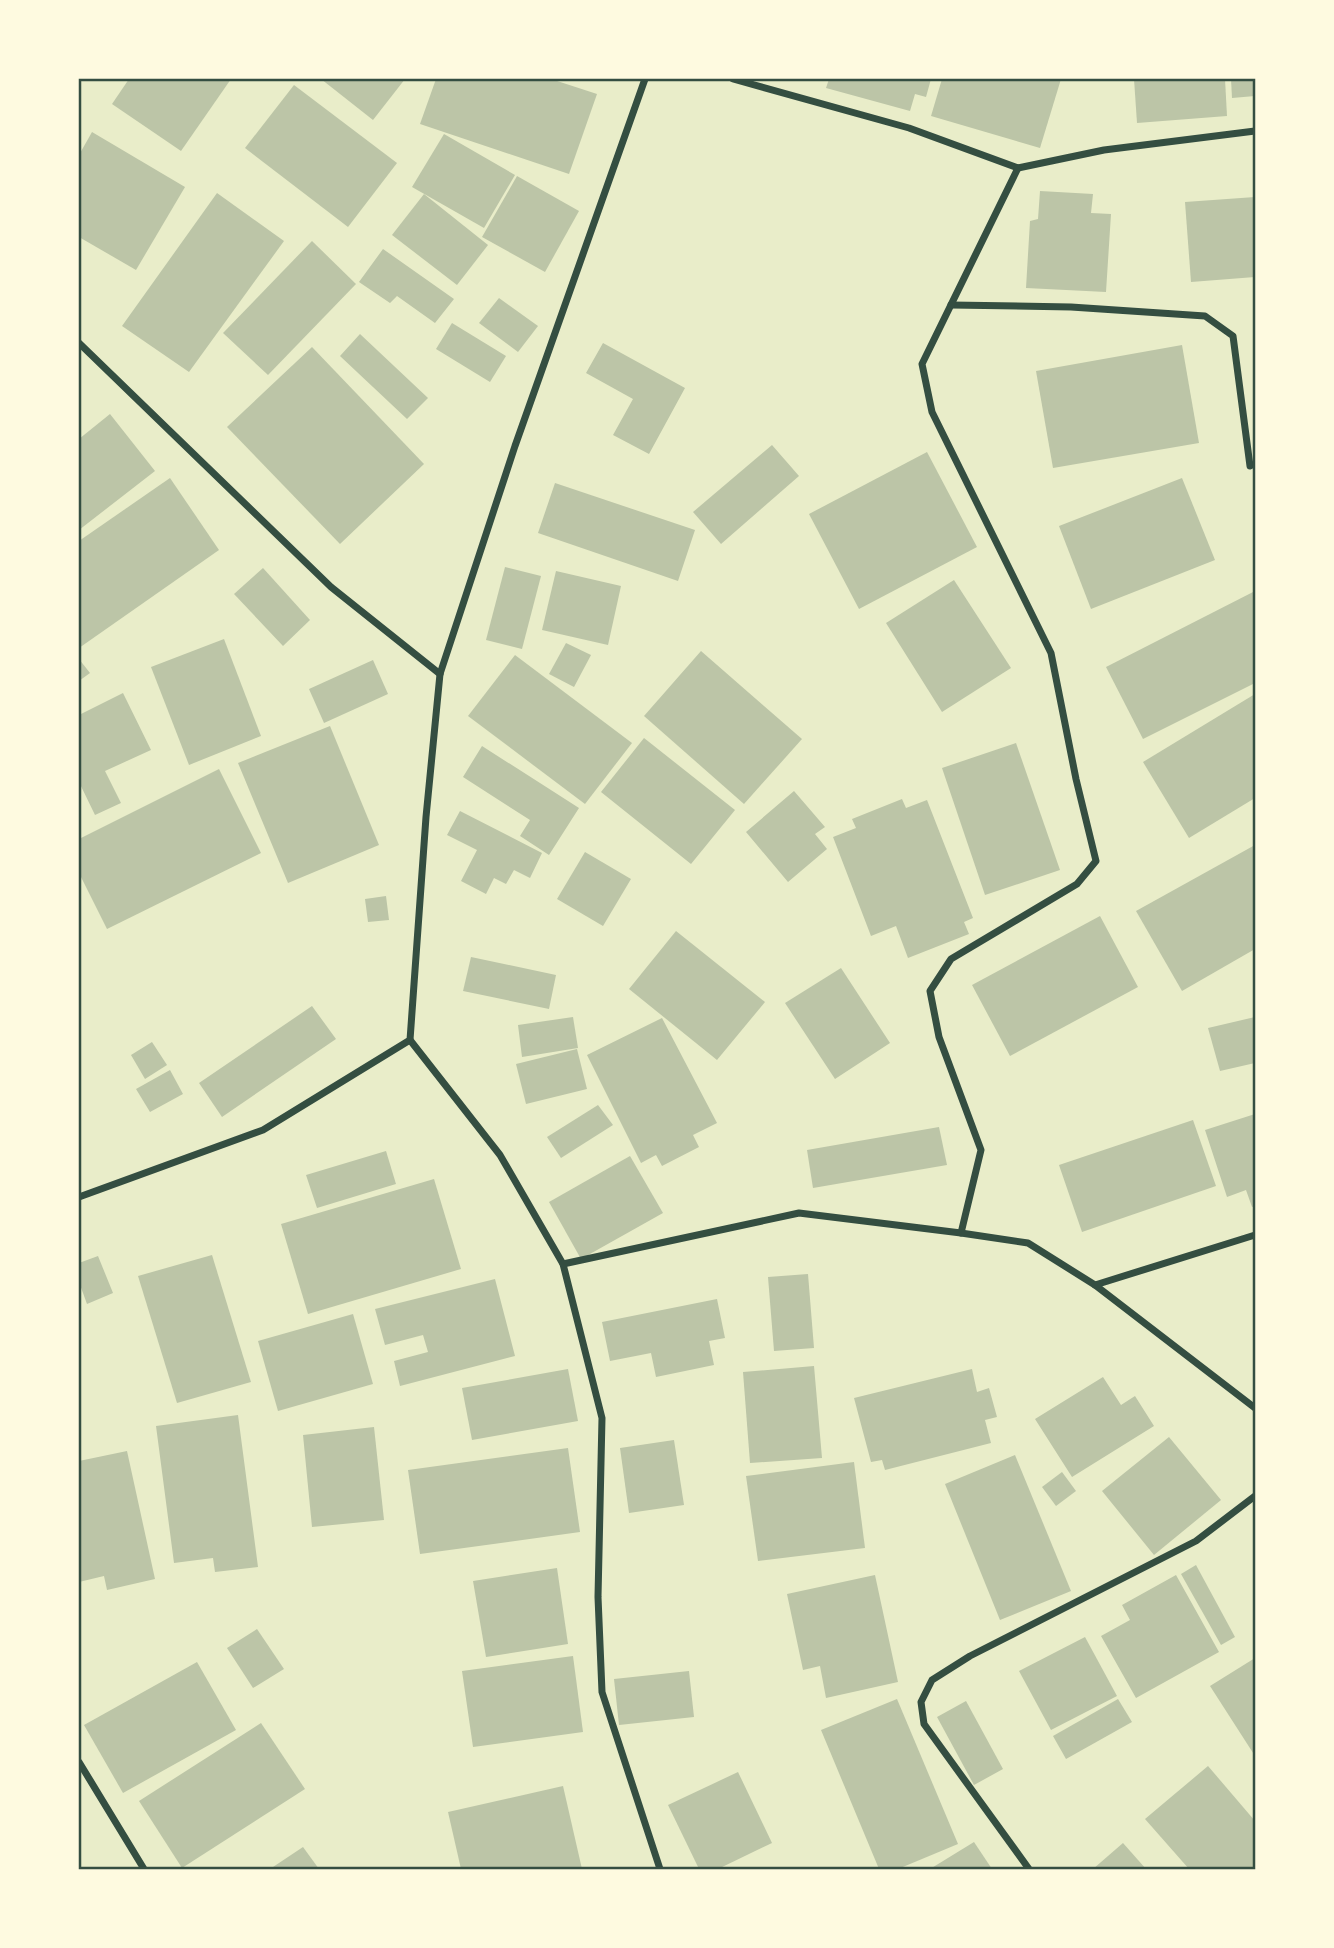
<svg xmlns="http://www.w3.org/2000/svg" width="1334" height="1948" viewBox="0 0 1334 1948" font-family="Ubuntu,sans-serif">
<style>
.building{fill:#bcc5a7}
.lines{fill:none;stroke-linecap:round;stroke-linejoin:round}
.minor{stroke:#344e41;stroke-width:7}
.neatline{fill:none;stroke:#344e41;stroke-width:2.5}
</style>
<rect width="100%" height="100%" fill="#e9edc9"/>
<g class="building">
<path d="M129,79H231L181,151L112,104Z"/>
<path d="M321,79H405L373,120Z"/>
<path d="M436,79H551L597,94L569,174L420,124Z"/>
<path d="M829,79H931L926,97L915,94L910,111L826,88Z"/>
<path d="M942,79H1061L1040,148L931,116Z"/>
<path d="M1134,79H1225L1227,116L1137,123Z"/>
<path d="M1231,79H1255V96L1232,98Z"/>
<path d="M294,85L397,163L348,227L245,148Z"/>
<path d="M92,132L185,187L136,270L79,237V155Z"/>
<path d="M444,134L515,175L484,228L412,187Z"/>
<path d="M517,176L579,211L545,272L482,237Z"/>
<path d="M1040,191L1093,194L1091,213L1111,214L1106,292L1026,288L1030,221L1038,219Z"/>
<path d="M217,193L284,241L189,372L122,326Z"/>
<path d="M424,194L488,245L457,285L392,235Z"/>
<path d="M1255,197V277L1191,282L1185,202Z"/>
<path d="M312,241L356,284L268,375L223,333Z"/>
<path d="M383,249L454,299L435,323L397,296L390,303L359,282Z"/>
<path d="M499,298L538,326L518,352L479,323Z"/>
<path d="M452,323L506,356L490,382L436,349Z"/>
<path d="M360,334L428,398L407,419L340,356Z"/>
<path d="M603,343L685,388L649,454L613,435L633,399L586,373Z"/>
<path d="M1182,345L1199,443L1053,468L1036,371Z"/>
<path d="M312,347L424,464L340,544L227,427Z"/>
<path d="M110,414L155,471L79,530V439Z"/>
<path d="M772,445L799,476L721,544L693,512Z"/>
<path d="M927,452L977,547L859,609L809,514Z"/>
<path d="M170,478L219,550L79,648V541Z"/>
<path d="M1182,478L1215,560L1091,609L1059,526Z"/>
<path d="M555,483L695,530L678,581L538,533Z"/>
<path d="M505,567L541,576L522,649L486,640Z"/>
<path d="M263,568L310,620L283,646L234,594Z"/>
<path d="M556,571L621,586L608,645L542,630Z"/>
<path d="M954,580L1011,668L942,712L886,623Z"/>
<path d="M1255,591V683L1143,739L1106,667Z"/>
<path d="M224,639L261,736L189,765L151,667Z"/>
<path d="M566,643L591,655L574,687L549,674Z"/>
<path d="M701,651L802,739L744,804L644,716Z"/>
<path d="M515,655L632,743L585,804L468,716Z"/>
<path d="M79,659L90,673L79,681Z"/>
<path d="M373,660L388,694L324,723L309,689Z"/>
<path d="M123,693L151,750L105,771L121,803L95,815L79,782V715Z"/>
<path d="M1255,694V798L1189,838L1143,762Z"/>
<path d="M330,726L379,845L288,883L238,763Z"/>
<path d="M644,738L735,810L691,864L601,792Z"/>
<path d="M1016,743L1060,870L985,895L942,768Z"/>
<path d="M482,746L579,808L549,855L520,836L530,820L463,777Z"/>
<path d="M219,769L261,853L107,929L79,873V839Z"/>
<path d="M794,791L825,827L815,834L827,849L788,882L746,832Z"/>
<path d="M902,799L906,808L927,800L973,918L964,922L969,934L908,958L896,926L871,936L833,837L856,828L852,819Z"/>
<path d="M460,811L542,853L530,878L514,870L506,884L494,878L486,894L461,881L477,850L447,835Z"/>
<path d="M1255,845V949L1182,991L1136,911Z"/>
<path d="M585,852L631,879L603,926L557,899Z"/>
<path d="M386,896L389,920L368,922L365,899Z"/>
<path d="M1100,916L1138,987L1010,1056L972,985Z"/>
<path d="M676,931L765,1002L717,1060L629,989Z"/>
<path d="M471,957L556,975L549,1009L463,991Z"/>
<path d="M841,968L890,1043L835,1079L785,1003Z"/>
<path d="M312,1006L336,1039L222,1117L199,1083Z"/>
<path d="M573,1017L578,1048L522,1057L518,1025Z"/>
<path d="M1255,1017V1063L1220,1071L1208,1028Z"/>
<path d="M662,1018L717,1123L693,1135L699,1147L662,1166L656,1155L641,1163L587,1055Z"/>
<path d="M152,1042L167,1065L145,1079L131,1055Z"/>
<path d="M577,1049L587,1089L526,1104L516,1064Z"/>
<path d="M170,1070L183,1094L150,1112L136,1089Z"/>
<path d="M598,1105L613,1125L561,1158L547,1137Z"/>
<path d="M1255,1114V1206L1252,1207L1246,1190L1227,1197L1205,1130Z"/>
<path d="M1193,1120L1216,1186L1082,1232L1059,1165Z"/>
<path d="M939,1127L947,1165L813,1188L807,1150Z"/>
<path d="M386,1151L396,1184L317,1208L306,1175Z"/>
<path d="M630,1156L663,1213L581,1259L549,1202Z"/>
<path d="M434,1179L461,1269L308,1314L281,1224Z"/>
<path d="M212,1255L251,1382L177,1403L138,1276Z"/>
<path d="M98,1256L113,1293L87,1304L79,1282V1263Z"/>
<path d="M808,1274L814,1348L774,1351L768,1277Z"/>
<path d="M495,1279L515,1356L400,1386L394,1361L428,1352L423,1335L385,1345L375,1309Z"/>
<path d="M717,1299L725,1338L709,1341L714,1365L656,1377L651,1353L610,1361L602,1322Z"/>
<path d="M353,1314L373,1384L278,1411L258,1341Z"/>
<path d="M814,1366L822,1458L750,1463L743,1372Z"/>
<path d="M568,1369L578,1421L472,1440L462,1388Z"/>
<path d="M972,1369L977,1392L989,1388L997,1417L985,1420L991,1443L885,1470L882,1460L871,1462L854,1398Z"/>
<path d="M1103,1377L1121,1405L1135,1396L1154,1426L1072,1477L1035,1419Z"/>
<path d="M238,1415L258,1567L215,1572L213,1558L174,1563L156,1426Z"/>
<path d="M374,1427L384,1520L312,1527L303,1435Z"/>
<path d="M1169,1437L1221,1500L1154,1555L1102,1491Z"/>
<path d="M674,1440L684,1505L629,1513L620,1448Z"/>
<path d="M568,1448L580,1532L420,1554L408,1470Z"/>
<path d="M127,1451L155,1579L107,1590L104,1576L79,1582V1461Z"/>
<path d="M1015,1455L1071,1591L1000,1620L945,1484Z"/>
<path d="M854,1462L865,1548L758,1561L746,1476Z"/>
<path d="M1062,1472L1076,1491L1056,1506L1042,1487Z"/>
<path d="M1196,1565L1235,1637L1221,1645L1181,1574Z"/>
<path d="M557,1568L568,1644L486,1657L473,1581Z"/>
<path d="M875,1575L898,1682L826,1698L820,1666L803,1670L787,1594Z"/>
<path d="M1176,1575L1219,1652L1136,1698L1101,1636L1130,1620L1122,1605Z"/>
<path d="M257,1629L284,1669L253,1688L227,1648Z"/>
<path d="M1085,1637L1117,1696L1051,1730L1019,1671Z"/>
<path d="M573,1656L583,1732L473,1747L462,1671Z"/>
<path d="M1255,1658V1756L1210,1686Z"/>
<path d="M197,1662L236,1730L123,1793L84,1725Z"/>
<path d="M689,1671L694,1717L619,1725L614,1679Z"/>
<path d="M897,1699L958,1844L898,1869H879L821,1730Z"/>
<path d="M1118,1699L1132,1722L1066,1759L1053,1736Z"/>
<path d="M966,1701L1003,1769L974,1785L937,1717Z"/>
<path d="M261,1723L305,1789L182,1868L139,1801Z"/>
<path d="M1208,1766L1255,1821V1869H1189L1145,1819Z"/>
<path d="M738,1772L772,1843L718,1869H699L668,1805Z"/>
<path d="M563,1786L582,1869H461L448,1812Z"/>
<path d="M974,1842L992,1869H930Z"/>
<path d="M1123,1843L1146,1869H1093Z"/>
<path d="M303,1847L319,1869H270Z"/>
</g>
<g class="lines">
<g class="minor">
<path d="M733,79L909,128L1018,168L1104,150L1255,131"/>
<path d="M951,305L1071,307L1205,316L1233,336L1250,466"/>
<path d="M79,343L331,587L440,674"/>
<path d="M410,1040L500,1155L563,1264L602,1418L598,1597L602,1692L660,1869"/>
<path d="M79,1197L263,1130L410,1040L426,817L440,674L515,446L645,79"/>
<path d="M961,1233L981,1150L939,1037L930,991L951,959L1077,884L1096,861L1076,779L1051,653L932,412L922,364L1018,168"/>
<path d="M563,1264L799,1213L961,1233L1028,1243L1095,1285L1255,1408"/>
<path d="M1095,1285L1255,1235"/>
<path d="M79,1762L144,1869"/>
<path d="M1029,1869L924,1724L921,1702L932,1680L970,1656L1196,1541L1255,1496"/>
</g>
</g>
<rect width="1334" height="1948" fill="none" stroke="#fefae0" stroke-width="161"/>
<rect x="80" y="80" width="1174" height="1788" class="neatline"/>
</svg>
